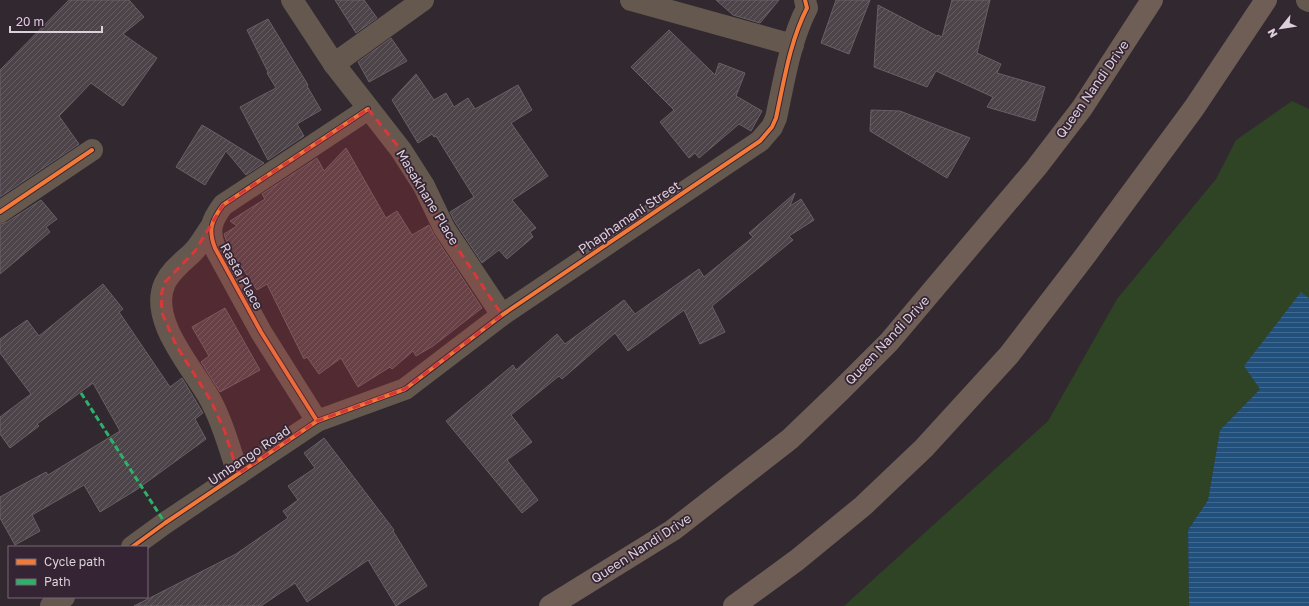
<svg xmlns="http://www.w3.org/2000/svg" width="1309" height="606" viewBox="0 0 1309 606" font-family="'Golos Text',sans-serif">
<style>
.green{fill:#2f4325}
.water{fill:url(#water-rules)}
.building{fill:url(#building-hatch);stroke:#696066}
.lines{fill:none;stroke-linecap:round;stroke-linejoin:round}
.minor{stroke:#65584f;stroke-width:22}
.major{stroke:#6f5e55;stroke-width:22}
.quiet{stroke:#2db169;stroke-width:3;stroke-dasharray:6 3;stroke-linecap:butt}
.cycleway-casing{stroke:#352433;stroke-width:6}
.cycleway{stroke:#f17a3a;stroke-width:4}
.marked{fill:#d7393a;fill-opacity:0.2;stroke:#d7393a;stroke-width:3;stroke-dasharray:8 5;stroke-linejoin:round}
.labels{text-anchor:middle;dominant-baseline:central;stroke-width:3.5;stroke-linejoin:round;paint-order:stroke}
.street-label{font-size:13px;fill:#dcd1db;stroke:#352433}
</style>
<defs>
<pattern id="water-rules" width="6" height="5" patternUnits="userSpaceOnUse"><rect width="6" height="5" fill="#21507c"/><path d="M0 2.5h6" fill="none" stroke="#41688e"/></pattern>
<pattern id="building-hatch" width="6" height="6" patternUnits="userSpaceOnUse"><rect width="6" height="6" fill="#4d444a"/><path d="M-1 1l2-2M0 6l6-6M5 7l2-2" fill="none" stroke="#665e64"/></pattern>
</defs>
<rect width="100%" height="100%" fill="#312830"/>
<path class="green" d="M1292,101L1309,109V298L1301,293L1260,389L1220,430L1208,500L1188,530L1189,606H844L1048,421L1117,299L1216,179L1236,140Z"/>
<path class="water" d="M1301,292L1309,298V606H1189L1188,530L1208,500L1220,430L1260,389L1244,366Z"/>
<g class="building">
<path d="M69,0H129L144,17L123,34L157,58L123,106L91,83L59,116L79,144L0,197V70Z"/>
<path d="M335,0H364L377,18L356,33Z"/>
<path d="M716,0H779L760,23L733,15Z"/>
<path d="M836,0H870L849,54L821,43Z"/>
<path d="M952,0H990L977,53L1001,64L997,73L1045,87L1035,121L987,107L993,97L936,71L927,87L874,67L878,5L937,36L938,35L942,37Z"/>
<path d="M268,19L308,85L307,86L321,110L297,124L304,136L268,160L240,107L276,88L267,73L268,72L247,30Z"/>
<path d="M669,30L715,75L719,63L745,73L736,96L762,111L751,131L739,124L699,158L695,153L689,158L660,122L674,110L631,67Z"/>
<path d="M391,38L407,61L369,82L358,62Z"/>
<path d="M416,74L434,100L446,93L454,107L468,98L475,109L518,85L532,110L511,123L548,176L512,200L536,228L530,232L533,237L507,259L499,250L482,263L455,222L450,212L474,197L436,136L434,137L432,134L418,143L392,100Z"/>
<path d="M871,110L900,111L970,138L947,178L870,131Z"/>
<path d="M202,125L217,134L264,163L246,175L226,151L205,185L176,167Z"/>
<path d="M346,148L386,218L397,211L412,235L429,225L434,235L482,308L433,346L416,356L413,351L392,369L390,367L358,387L341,358L319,374L307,357L304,359L267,284L257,290L229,248L224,234L237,226L230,221L265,199L262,194L317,158L324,171Z"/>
<path d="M795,193L790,206L801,199L814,220L789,236L793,240L712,306L725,332L700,344L684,310L628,351L615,333L562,379L559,376L511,415L532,442L507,460L538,500L522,513L446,421L513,365L516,370L557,334L565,344L624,300L635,314L699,269L704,277L753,237L749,233Z"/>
<path d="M41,200L57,219L46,227L50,232L0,274V224L7,222Z"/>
<path d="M103,284L123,309L119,312L170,387L182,378L203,413L195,419L206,439L136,490L100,512L84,485L32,515L40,531L15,545L0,518V497L46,472L48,475L120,431L93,383L37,424L39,426L10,448L0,434V417L31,394L0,353V339L27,320L39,336Z"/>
<path d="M225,308L260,370L220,392L201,362L209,356L192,327Z"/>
<path d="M324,438L394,530L393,531L427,586L396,606L368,560L307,602L295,583L261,606H134L236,554L288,518L283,511L298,500L288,486L315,468L304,453Z"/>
</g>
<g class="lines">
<g class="minor">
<path d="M292,0L334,64L401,150L424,186L444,228L502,315"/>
<path d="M631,0L793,45"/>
<path d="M1307,0L1309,1"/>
<path d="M334,64L423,0"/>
<path d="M0,212L92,150"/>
<path d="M211,227C205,235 200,245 193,252C184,261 171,270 165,283C147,321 196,371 212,403C224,426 230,450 238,474"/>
<path d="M317,421L261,332L215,248C208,230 211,221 223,205L368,109"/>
<path d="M132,547L165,523L317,421L405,389L502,315L760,141L772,127L776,118C784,81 790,41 807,8L805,0"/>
<path d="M51,606L64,597"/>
</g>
<g class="major">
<path d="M550,606L673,530L790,439L840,391L889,342L1036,168L1082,108L1152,0"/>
<path d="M734,606L797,560L863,506L924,448L1009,355L1085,256L1194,108L1266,0"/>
</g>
<path class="quiet" d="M81,393L165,523"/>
<g class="cycleway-casing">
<g id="cycleway">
<path d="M0,212L92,150"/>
<path d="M317,421L261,332L215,248C208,230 211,221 223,205L368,109"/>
<path d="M132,547L165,523L317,421L405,389L502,315L760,141L772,127L776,118C784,81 790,41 807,8L805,0"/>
</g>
</g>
<use href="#cycleway" class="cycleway"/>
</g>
<path class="marked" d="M368,109L401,150L444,228L502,315L405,389L317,421L238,474L225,432L211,401L176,345L162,313L161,295L165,282L195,251L223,205Z"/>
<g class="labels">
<g class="street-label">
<text transform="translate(1092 89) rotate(-55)">Queen Nandi Drive</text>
<text transform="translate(428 197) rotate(59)">Masakhane Place</text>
<text transform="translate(629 217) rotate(-34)">Phaphamani Street</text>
<text transform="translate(242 276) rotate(61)">Rasta Place</text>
<text transform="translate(887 340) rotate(-47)">Queen Nandi Drive</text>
<text transform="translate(249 455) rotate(-34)">Umbango Road</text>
<text transform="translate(641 548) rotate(-33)">Queen Nandi Drive</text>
</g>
</g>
<rect x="8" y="546" width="140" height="52" fill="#352433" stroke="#786976"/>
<rect x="16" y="559" width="20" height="6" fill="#f17a3a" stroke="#786976"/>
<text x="44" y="566" font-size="12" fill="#dcd1db">Cycle path</text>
<rect x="16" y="579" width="20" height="6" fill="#2db169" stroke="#786976"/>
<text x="44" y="586" font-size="12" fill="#dcd1db">Path</text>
<g transform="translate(1281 28) rotate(240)" stroke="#352433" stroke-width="3" paint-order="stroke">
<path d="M0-3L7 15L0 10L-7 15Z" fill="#dcd1db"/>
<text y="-6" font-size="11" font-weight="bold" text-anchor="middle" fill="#dcd1db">N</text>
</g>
<path d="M10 26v6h92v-6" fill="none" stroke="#dcd1db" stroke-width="2"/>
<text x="16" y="26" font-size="12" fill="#dcd1db" stroke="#352433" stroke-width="3" paint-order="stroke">20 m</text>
</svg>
